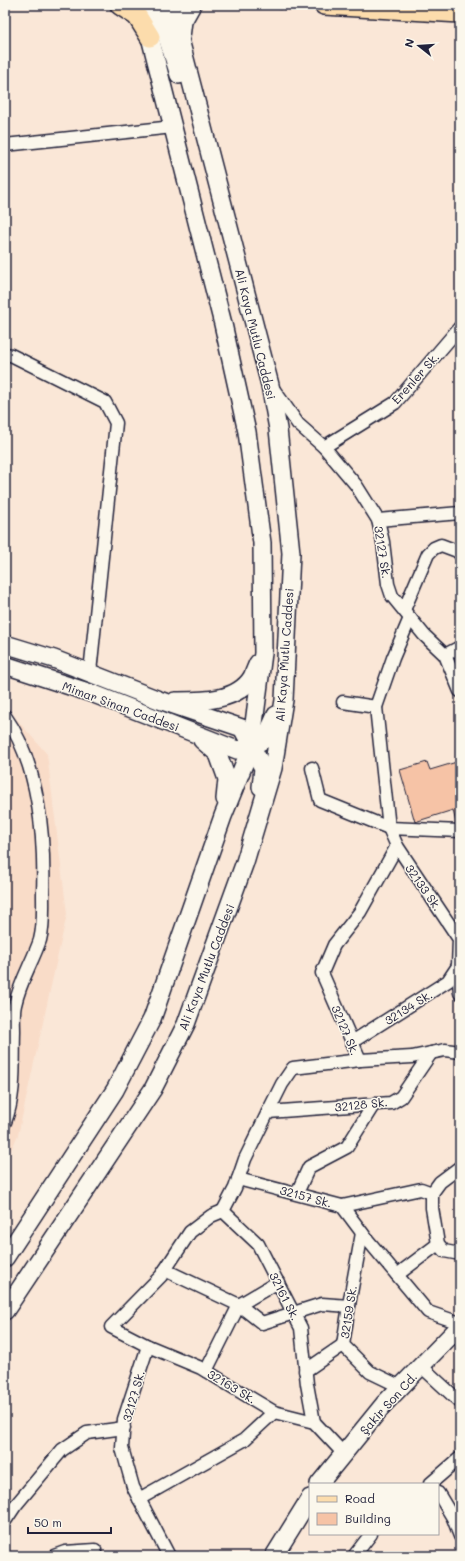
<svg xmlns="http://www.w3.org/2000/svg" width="465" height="1561" viewBox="0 0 465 1561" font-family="Mali,sans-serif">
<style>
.built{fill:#f9dcc8}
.building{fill:#f6c3a6;stroke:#22223b}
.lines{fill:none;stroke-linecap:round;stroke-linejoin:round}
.street-casing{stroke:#22223b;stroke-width:15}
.secondary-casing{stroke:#22223b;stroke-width:20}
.primary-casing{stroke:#22223b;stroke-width:22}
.path{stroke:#22223b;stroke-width:2;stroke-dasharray:4 3;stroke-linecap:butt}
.street{stroke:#fbf7ec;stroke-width:12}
.secondary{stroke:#fbf7ec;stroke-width:17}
.primary{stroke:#fcdcac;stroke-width:19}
.labels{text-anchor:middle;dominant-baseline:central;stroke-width:3;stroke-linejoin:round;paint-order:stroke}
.street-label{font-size:12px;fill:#22223b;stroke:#fbf7ec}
</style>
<rect width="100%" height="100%" fill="#fae7d7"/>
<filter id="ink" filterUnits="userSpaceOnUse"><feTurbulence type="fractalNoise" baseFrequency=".025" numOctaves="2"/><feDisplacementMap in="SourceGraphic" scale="8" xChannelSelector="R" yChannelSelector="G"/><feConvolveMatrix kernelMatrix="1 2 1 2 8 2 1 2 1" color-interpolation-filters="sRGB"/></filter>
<g filter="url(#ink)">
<path class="built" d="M5,706L47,754L67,914L18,1135L5,1163Z"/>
<path class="building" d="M460,761V823H456L453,810L415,822L400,770L427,762L430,770Z"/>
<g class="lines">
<g class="street-casing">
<g id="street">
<path d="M5,145L173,127"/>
<path d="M5,354L11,355L105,402L116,423L90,672"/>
<path d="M272,387L298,424L324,447L356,485L378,520L383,542L388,584L392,596L424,635L445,655L460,691"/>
<path d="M324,447L395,403L460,327"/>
<path d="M378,520L460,513"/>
<path d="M404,610L428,554L434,548L441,545L457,551L460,554"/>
<path d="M410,618L393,658L376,707L389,828L397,846L459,939L458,966L460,993"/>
<path d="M445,655L460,647"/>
<path d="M343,702L376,707"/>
<path d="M5,716C39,764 45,837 43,894C43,909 44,925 40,940C33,961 20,981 15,1005C13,1013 14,1023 14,1032C13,1061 16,1094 5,1122"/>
<path d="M312,768L320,800L389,828L460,831"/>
<path d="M352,1042L448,981L458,966"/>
<path d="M360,1060L322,973L334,945L360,912L397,846"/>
<path d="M268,1112L391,1103L401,1097L431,1053"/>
<path d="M460,1167L440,1182L432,1193V1208L438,1244L444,1251L460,1254"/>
<path d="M238,1179L342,1206L366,1238L428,1312L460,1323"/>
<path d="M297,1193L309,1167L347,1147L374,1104"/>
<path d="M342,1206L421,1189L432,1193"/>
<path d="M223,1211L211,1216L190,1232L161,1276L111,1327L148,1346L201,1368L274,1412L314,1422L344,1454"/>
<path d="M223,1211L235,1188L245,1159L268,1112L282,1084L293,1068L360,1060L412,1057L445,1050L460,1052"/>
<path d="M223,1211L258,1244L301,1328L307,1384L314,1422"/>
<path d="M362,1233L350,1299L343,1345L370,1372L401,1387"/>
<path d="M165,1270L239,1305L262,1323L322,1304L349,1306"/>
<path d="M397,1275L438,1244"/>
<path d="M148,1346L124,1419L122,1448L133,1487L169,1556"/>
<path d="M421,1366L460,1402"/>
<path d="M206,1371L239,1305L278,1282"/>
<path d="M305,1371L343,1345"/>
<path d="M430,1484L460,1458"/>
<path d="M438,1493L453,1518L460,1536"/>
<path d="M139,1499L244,1440L274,1412"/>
<path d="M5,1521L15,1506L62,1450L87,1433L124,1428"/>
<path d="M54,1556L65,1552L95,1550V1556"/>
<path d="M354,1556L371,1534"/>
</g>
</g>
<g class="secondary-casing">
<g id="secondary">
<path d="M157,5L179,75"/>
<path d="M181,37L183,21L192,5"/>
<path d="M5,644L54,659L159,700L242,728L263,768L261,787"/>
<path d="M5,665L94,694L237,750L251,747L265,739L276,715"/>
<path d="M175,701C201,701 237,702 252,677C254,673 256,667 258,663"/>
<path d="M202,740L218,754L227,779L225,799"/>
<path d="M5,1258L115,1090L152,1019L223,816L251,747L263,653L262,543L247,432L223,324L150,37L140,5"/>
<path d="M5,1311L153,1089L186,1024L245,862L273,768L284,700L291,553L278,429L270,385L171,5"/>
<path d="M319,1484L384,1404L460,1326"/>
<path d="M274,1556L310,1498"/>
</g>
</g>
<g class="primary-casing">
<g id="primary">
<path d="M120,5L137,16L150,37"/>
<path d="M324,5L460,13"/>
</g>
</g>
<path class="path" d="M215,5L312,10"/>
<use href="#street" class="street"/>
<use href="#secondary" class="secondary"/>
<use href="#primary" class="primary"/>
</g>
</g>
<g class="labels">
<g class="street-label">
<text transform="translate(256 334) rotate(76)">Ali Kaya Mutlu Caddesi</text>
<text transform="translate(415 378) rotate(-48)">Erenler Sk.</text>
<text transform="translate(383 552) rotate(81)">32127 Sk.</text>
<text transform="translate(284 655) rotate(-86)">Ali Kaya Mutlu Caddesi</text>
<text transform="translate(121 706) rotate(20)">Mimar Sinan Caddesi</text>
<text transform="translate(424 887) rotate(55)">32133 Sk.</text>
<text transform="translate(206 967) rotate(-69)">Ali Kaya Mutlu Caddesi</text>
<text transform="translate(408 1007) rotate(-32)">32134 Sk.</text>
<text transform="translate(346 1030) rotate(67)">32127 Sk.</text>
<text transform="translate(361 1104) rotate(-6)">32128 Sk.</text>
<text transform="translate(306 1196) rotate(15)">32157 Sk.</text>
<text transform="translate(285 1296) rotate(63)">32161 Sk.</text>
<text transform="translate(348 1312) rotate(-81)">32159 Sk.</text>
<text transform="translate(232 1386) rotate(31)">32163 Sk.</text>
<text transform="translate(133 1396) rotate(-74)">32127 Sk.</text>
<text transform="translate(388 1403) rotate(-48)">Şakir Son Cd.</text>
</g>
</g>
<rect width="465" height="1561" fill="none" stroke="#fbf7ec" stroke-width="20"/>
<rect x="10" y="10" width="445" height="1541" fill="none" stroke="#22223b" stroke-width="1.5" filter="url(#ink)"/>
<rect x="309" y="1483" width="130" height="52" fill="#fbf7ec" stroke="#a4a2a5"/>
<rect x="317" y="1496" width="20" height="6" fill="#fcdcac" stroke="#a4a2a5"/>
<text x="345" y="1503" font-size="12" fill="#22223b">Road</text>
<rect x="317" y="1513" width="20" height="12" fill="#f6c3a6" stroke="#a4a2a5"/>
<text x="345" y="1523" font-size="12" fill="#22223b">Building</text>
<g transform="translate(419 46) rotate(287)" stroke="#fbf7ec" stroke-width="3" paint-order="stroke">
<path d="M0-3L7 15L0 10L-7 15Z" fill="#22223b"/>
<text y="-6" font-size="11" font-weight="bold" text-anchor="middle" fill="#22223b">N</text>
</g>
<path d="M28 1527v6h83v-6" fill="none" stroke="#22223b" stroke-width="2"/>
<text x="34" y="1527" font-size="12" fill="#22223b" stroke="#fbf7ec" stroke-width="3" paint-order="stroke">50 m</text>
</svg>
